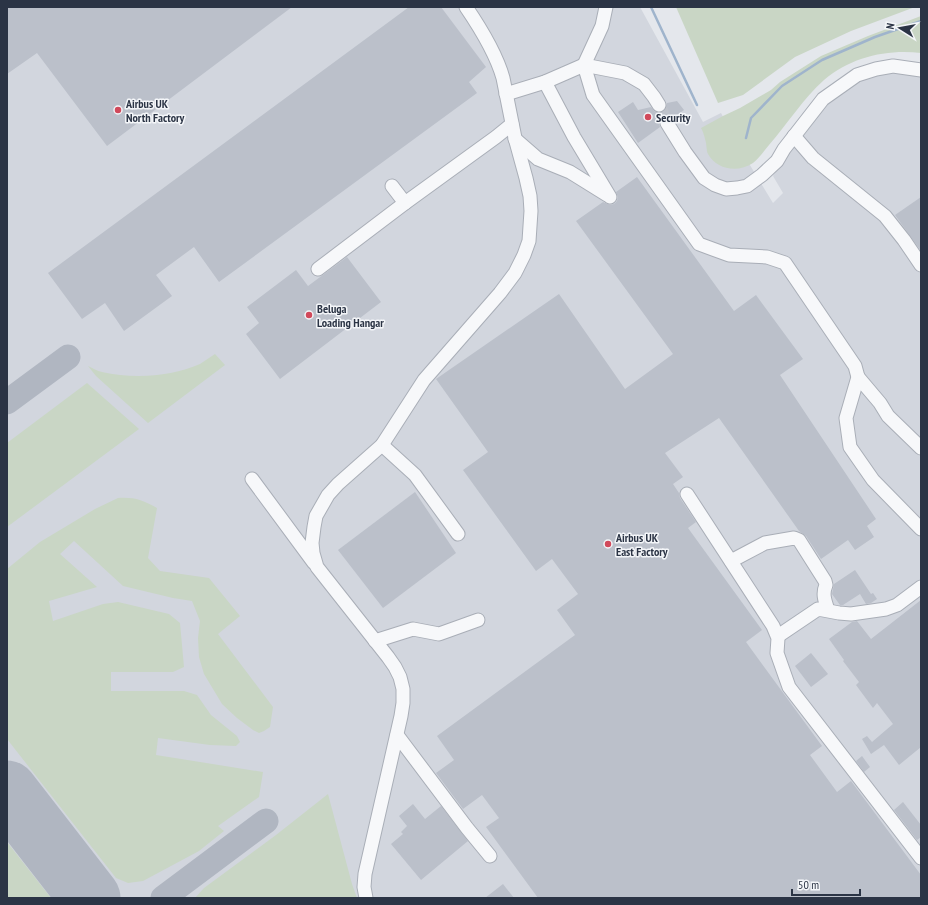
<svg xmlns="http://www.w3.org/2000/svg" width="928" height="905" viewBox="0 0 928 905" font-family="'PT Sans Narrow',sans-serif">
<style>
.built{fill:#d2d6de}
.green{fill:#c9d6c5}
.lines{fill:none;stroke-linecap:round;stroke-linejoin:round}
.stream{stroke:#9fb4cc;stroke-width:2.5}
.taxiway{stroke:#b0b6c1;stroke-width:25}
.runway{stroke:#b0b6c1;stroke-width:61}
.building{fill:#bbc0ca}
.minor-tunnel{stroke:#bfc3cb;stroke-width:13;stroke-dasharray:13 6;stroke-linecap:butt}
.minor-casing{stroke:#a9aeb7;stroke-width:15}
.minor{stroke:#f7f8fa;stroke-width:13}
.poi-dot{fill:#d1495b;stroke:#f4f6f9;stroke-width:1.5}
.labels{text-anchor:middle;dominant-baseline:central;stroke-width:3;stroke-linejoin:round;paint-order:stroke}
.poi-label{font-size:12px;font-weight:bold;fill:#2b3445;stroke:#f4f6f9;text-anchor:start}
</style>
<rect width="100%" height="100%" fill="#e4e7ec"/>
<path class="built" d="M7,7H640L703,122L721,113L739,147L773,203L783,193L773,176L797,137L818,110L851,84L875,75L897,72L921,75V898H7Z"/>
<g class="green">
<path d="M676,7H915L851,31L795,57L743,95L718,103Z"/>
<path d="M921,16V53C887,49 851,57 824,80C803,99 788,123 769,145C764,151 759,158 753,163C738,173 717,170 708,154C706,150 707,144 705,139C704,135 703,131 701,128L723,116L740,108L771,90L780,82L821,56L868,36Z"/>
<path d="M215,354L225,365L148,423L96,376L88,366C93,368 97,371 102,372C133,379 171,377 200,364C205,361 210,357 215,354Z"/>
<path d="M87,383L139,429L7,527V443Z"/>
<path d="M118,498C134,497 143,500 157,508L148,558L160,571L209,578L240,616L218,634L273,707L270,727L264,731L259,733L253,730L237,718L222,704L204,674L199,657L198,638L200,621L192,601L173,598L123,586L74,541L60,554L97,587L49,601L53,621L103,604L118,602L169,614L180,623L184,667L173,672H111V691H184L197,695L211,715L237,736L240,742L236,746L210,745L158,738L156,755L263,772L259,797L218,826L224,831L199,851L143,881L128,883L116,878L7,739V569L40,542L95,509Z"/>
<path d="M328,794L352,884L357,898H195L204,888L276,835Z"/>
<path d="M7,842L51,898H7Z"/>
</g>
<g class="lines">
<g class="stream">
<path d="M651,7L697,105"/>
<path d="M746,138L751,118L782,86L822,60L875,37L921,21"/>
</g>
<g class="taxiway">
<path d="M7,402L68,357"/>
<path d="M163,898L266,821"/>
</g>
<path class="runway" d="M7,791L90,898"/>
</g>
<g class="building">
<path d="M7,7H292L107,146L37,53L7,74Z"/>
<path d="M409,7H441L486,67L469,82L477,93L219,282L194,247L156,275L172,296L124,331L105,303L82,319L48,273Z"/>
<path d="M677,101L684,110L673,118L670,116L667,115L662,116L660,120L659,123L660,127L638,143L618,112L633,102L638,110L651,107L655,112L660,113L663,112L666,109L667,103Z"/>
<path d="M637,177L734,311L756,295L803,359L780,375L876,519L867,526L874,537L855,550L848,540L821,559L806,536L799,531L719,418L665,453L683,477L673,484L679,493L680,498L696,522L688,528L762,630L746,642L822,746L810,755L837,792L851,781L921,875V898H538L486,827L499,818L482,795L463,809L436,773L454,760L437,736L575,635L557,610L578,594L552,559L536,571L463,470L488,452L436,379L559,294L625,389L673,354L576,221L603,202L610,205L614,204L617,201L618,197L616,192Z"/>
<path d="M921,197V251L895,215Z"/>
<path d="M347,257L381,302L280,379L246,334L259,323L247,307L296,270L308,286Z"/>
<path d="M415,492L456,553L383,608L338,550Z"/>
<path d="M855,570L871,594L873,593L877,599L871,603L866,604L860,594L843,605H840L832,594L834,584Z"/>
<path d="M921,600V747L899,765L884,745L871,754L862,739L867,736L872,742L893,724L877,703L873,708L856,685L859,682L843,661L844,660L829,639L852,622L857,621L871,639Z"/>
<path d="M811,653L828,674L811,687L795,666Z"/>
<path d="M862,756L870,767L864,772L856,761Z"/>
<path d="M903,802L921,825V837L917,840L894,810Z"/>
<path d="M413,804L425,819L441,806L468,841L421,880L391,844L403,834L401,832L407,826L399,816Z"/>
<path d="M503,884L514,898H485Z"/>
</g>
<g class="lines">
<path class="minor-tunnel" d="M659,105L667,123"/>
<g class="minor-casing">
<g id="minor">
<path d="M606,7L602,26L584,65L593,95L699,244L729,255L767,257L785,263L855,366L858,377L846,418L850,447L873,480L921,529"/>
<path d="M545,82L574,137L610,197"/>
<path d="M506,94L545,82L584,65L625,73L644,84L654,97L659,105"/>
<path d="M667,123L685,152L704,178L715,185L726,189L737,188L747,186L762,175L777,161L784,149L823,99L857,75L876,69L893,66L921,70"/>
<path d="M794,136L813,158L885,216L904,240L921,265"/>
<path d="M515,139L538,159L570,172L607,195"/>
<path d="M392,186L405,203"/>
<path d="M318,269L405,203L496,137L512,124"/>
<path d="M858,377L880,403L888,416L921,448"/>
<path d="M382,445L415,475L458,534"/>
<path d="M252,479L314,563"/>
<path d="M687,494L773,626L778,638L777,653L789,687L921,858"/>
<path d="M731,561L765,543L794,538L799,540L825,581L826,585C822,594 825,601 828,610"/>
<path d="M778,636L818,609L839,613L851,614L886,609L897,605L921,587"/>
<path d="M375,641L413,629L439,634L478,620"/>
<path d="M397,735L467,828L490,856"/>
<path d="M366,898L364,887L365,874L401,716L403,703V689L400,677L395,667L388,657L317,567L313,553L312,543L314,527L316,516L328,495L338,484L382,445L424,380L500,293L515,273L524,255L529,241L531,211L530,196L526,178L515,138L503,78C496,53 481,29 466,7"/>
</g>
</g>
<use href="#minor" class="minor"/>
</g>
<g class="poi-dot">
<circle cx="118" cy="110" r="4"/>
<circle cx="648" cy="117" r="4"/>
<circle cx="309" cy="315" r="4"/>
<circle cx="608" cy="544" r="4"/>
</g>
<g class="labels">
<g class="poi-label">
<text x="126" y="103">Airbus UK<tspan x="126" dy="14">North Factory</tspan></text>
<text x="656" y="117">Security</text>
<text x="317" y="308">Beluga<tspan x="317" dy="14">Loading Hangar</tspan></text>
<text x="616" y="537">Airbus UK<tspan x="616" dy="14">East Factory</tspan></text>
</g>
</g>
<rect width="928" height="905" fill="none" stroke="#2b3445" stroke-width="16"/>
<g transform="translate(900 28) rotate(281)" stroke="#f4f6f9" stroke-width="3" paint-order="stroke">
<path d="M0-3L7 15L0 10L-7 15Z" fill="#2b3445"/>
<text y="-6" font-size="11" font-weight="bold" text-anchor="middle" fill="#2b3445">N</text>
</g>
<path d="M792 889v6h68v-6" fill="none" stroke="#2b3445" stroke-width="2"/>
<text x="798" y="889" font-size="12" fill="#2b3445" stroke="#f4f6f9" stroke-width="3" paint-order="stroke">50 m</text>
</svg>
